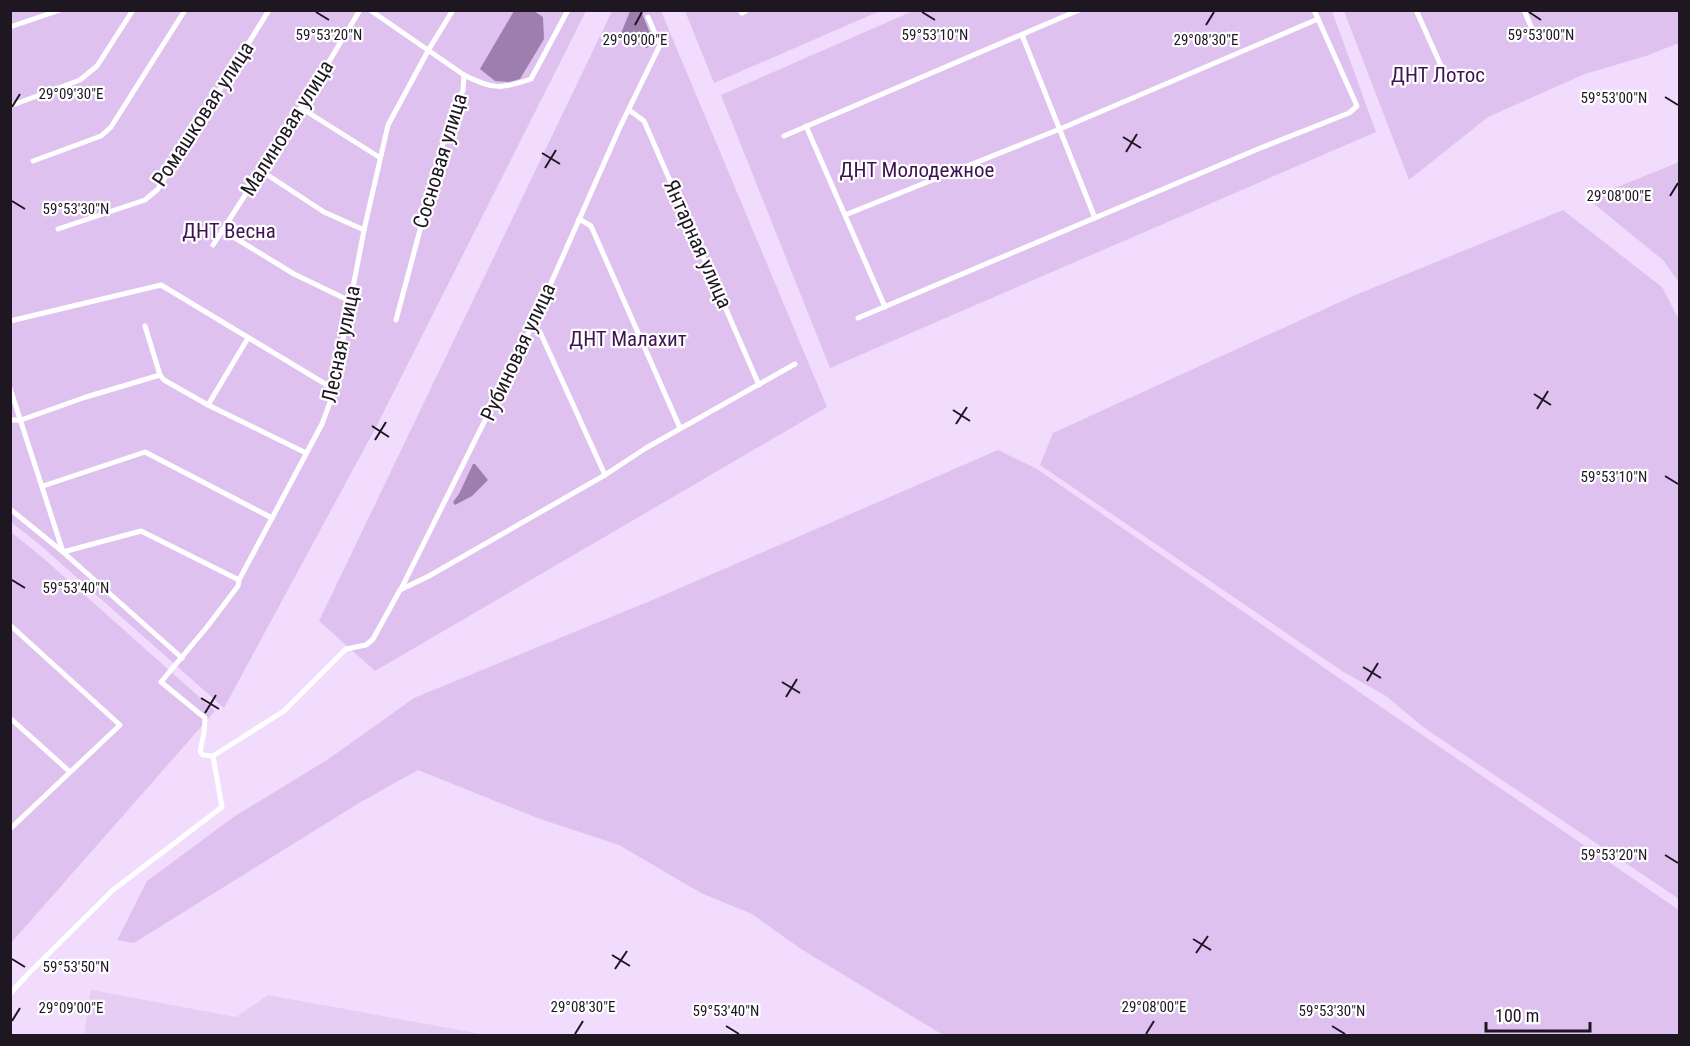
<svg xmlns="http://www.w3.org/2000/svg" width="1690" height="1046" viewBox="0 0 1690 1046" font-family="'Roboto Condensed',sans-serif">
<style>
.built{fill:#e5cdf4}
.green{fill:#dfc1f0}
.water{fill:#9d7eaf}
.lines{fill:none;stroke-linecap:round;stroke-linejoin:round}
.minor{stroke:#fff;stroke-width:5}
.ticks{fill:none;stroke:#1e1722;stroke-width:2}
.labels{text-anchor:middle;dominant-baseline:central;stroke-width:4.5;stroke-linejoin:round;paint-order:stroke}
.park-label{font-size:21px;fill:#3e1552;stroke:#fff}
.street-label{font-size:21px;fill:#1e1722;stroke:#fff}
.ticks-label{font-size:15px;text-anchor:middle;fill:#1e1722;stroke:#fff;stroke-width:4.5;stroke-linejoin:round;paint-order:stroke}
</style>
<rect width="100%" height="100%" fill="#f1dcfd"/>
<path class="built" d="M91,990L236,1017L268,995L487,1035H84Z"/>
<g class="green">
<path d="M10,11H586L376,427L224,708L40,545L11,522Z"/>
<path d="M612,11H661L827,407L375,671L319,621Z"/>
<path d="M685,11H880L714,83Z"/>
<path d="M913,11H1332L1376,132L830,368L721,95Z"/>
<path d="M1344,11H1679V43L1646,56L1585,74L1488,117L1409,180Z"/>
<path d="M1679,162V283L1664,261L1588,199Z"/>
<path d="M1563,210L1662,287L1679,320V899L1423,727L1386,696L1342,671L1040,465L1053,433L1353,296Z"/>
<path d="M998,450L1037,469L1368,698L1679,910V1035H943L801,949L752,914L701,893L619,845L540,819L418,770L359,803L134,943L117,940L147,881L235,816L327,760L414,698L650,601Z"/>
<path d="M11,532L43,558L215,711L11,943Z"/>
</g>
<g class="water">
<path d="M514,11H534L543,17L544,39L520,79L509,82L495,81L480,69Z"/>
<path d="M630,11H641L654,43L647,48L620,36Z"/>
<path d="M473,464H475L488,480L472,496L455,505L453,502L459,494Z"/>
</g>
<g class="lines">
<g class="minor">
<path d="M370,10L464,75"/>
<path d="M740,10L742,13L747,10"/>
<path d="M1416,10L1446,77"/>
<path d="M1524,10L1535,36"/>
<path d="M10,27L60,10"/>
<path d="M1022,35L1095,218"/>
<path d="M10,106L80,80L97,66L133,10"/>
<path d="M301,108L379,157"/>
<path d="M629,110L644,121L759,385"/>
<path d="M806,126L885,307"/>
<path d="M784,136L1079,10"/>
<path d="M33,161L101,136L111,127L185,10"/>
<path d="M260,170L324,212L364,230"/>
<path d="M845,215L1060,129L1318,19"/>
<path d="M579,219L591,226L680,428"/>
<path d="M58,229L145,200L158,189L269,10"/>
<path d="M222,230L294,274L350,301"/>
<path d="M213,245L301,108L360,10"/>
<path d="M858,318L1258,149L1349,113L1357,106L1314,10"/>
<path d="M396,320L444,140L463,90L464,75C493,90 502,89 531,79L568,10"/>
<path d="M10,321L161,285L332,388"/>
<path d="M145,326L160,375"/>
<path d="M532,326L540,332L605,475"/>
<path d="M10,388L63,552L141,531L239,580"/>
<path d="M208,405L248,338"/>
<path d="M10,420H21L86,397L160,375L164,380L208,405L306,453"/>
<path d="M43,486L145,452L272,518"/>
<path d="M10,509L63,552L182,658"/>
<path d="M401,589L532,326L620,127L660,45L648,17"/>
<path d="M10,625L120,725L10,829"/>
<path d="M10,718L70,772"/>
<path d="M213,756L203,755L200,751L204,733L205,718L161,682L207,627L238,586L239,580L322,424L332,397L364,230L388,125L429,49L453,10"/>
<path d="M213,756L284,711L346,649L366,645L373,639L400,590L429,576L605,475L646,448L795,364"/>
<path d="M10,994L27,975L113,890L222,807L213,756"/>
</g>
</g>
<path class="ticks" d="M316,12L329,20M922,12L935,20M1529,12L1541,20M635,25L642,12M1206,25L1214,12M1665,97L1678,105M12,107L20,94M1123,137L1141,148M1126,152L1137,134M542,153L560,164M545,168L556,150M1670,196L1678,183M12,201L25,209M1534,394L1551,405M1537,409L1548,391M953,410L970,421M956,424L967,407M372,426L389,437M375,440L386,422M1665,476L1678,484M12,580L25,588M1363,667L1381,678M1367,681L1378,663M782,682L800,693M786,697L797,679M201,698L219,709M205,713L216,695M1665,855L1678,863M1193,939L1211,950M1196,953L1208,936M612,955L630,966M12,959L25,967M615,969L627,951M12,1021L20,1008M726,1026L739,1034M1332,1026L1345,1034M575,1034L583,1021M1146,1034L1154,1021"/>
<g class="labels">
<g class="park-label">
<text x="1438" y="75">ДНТ Лотос</text>
<text x="917" y="170">ДНТ Молодежное</text>
<text x="229" y="231">ДНТ Весна</text>
<text x="628" y="339">ДНТ Малахит</text>
</g>
<g class="street-label">
<text transform="translate(203 114) rotate(-57)">Ромашковая улица</text>
<text transform="translate(287 128) rotate(-58)">Малиновая улица</text>
<text transform="translate(440 161) rotate(-73)">Сосновая улица</text>
<text transform="translate(698 244) rotate(66)">Янтарная улица</text>
<text transform="translate(341 344) rotate(-78)">Лесная улица</text>
<text transform="translate(518 352) rotate(-65)">Рубиновая улица</text>
</g>
</g>
<g class="ticks-label">
<text x="329" y="40">59°53'20"N</text>
<text x="935" y="40">59°53'10"N</text>
<text x="1541" y="40">59°53'00"N</text>
<text x="635" y="45">29°09'00"E</text>
<text x="1206" y="45">29°08'30"E</text>
<text x="71" y="99">29°09'30"E</text>
<text x="1614" y="103">59°53'00"N</text>
<text x="1619" y="201">29°08'00"E</text>
<text x="76" y="214">59°53'30"N</text>
<text x="1614" y="482">59°53'10"N</text>
<text x="76" y="593">59°53'40"N</text>
<text x="1614" y="860">59°53'20"N</text>
<text x="76" y="972">59°53'50"N</text>
<text x="583" y="1012">29°08'30"E</text>
<text x="1154" y="1012">29°08'00"E</text>
<text x="71" y="1013">29°09'00"E</text>
<text x="726" y="1016">59°53'40"N</text>
<text x="1332" y="1016">59°53'30"N</text>
</g>
<rect width="1690" height="1046" fill="none" stroke="#1e1722" stroke-width="24"/>
<path d="M1486 1022v9h104v-9" fill="none" stroke="#1e1722" stroke-width="3"/>
<text x="1495" y="1022" font-size="18" fill="#1e1722" stroke="#ffffff" stroke-width="4.5" paint-order="stroke">100 m</text>
</svg>
